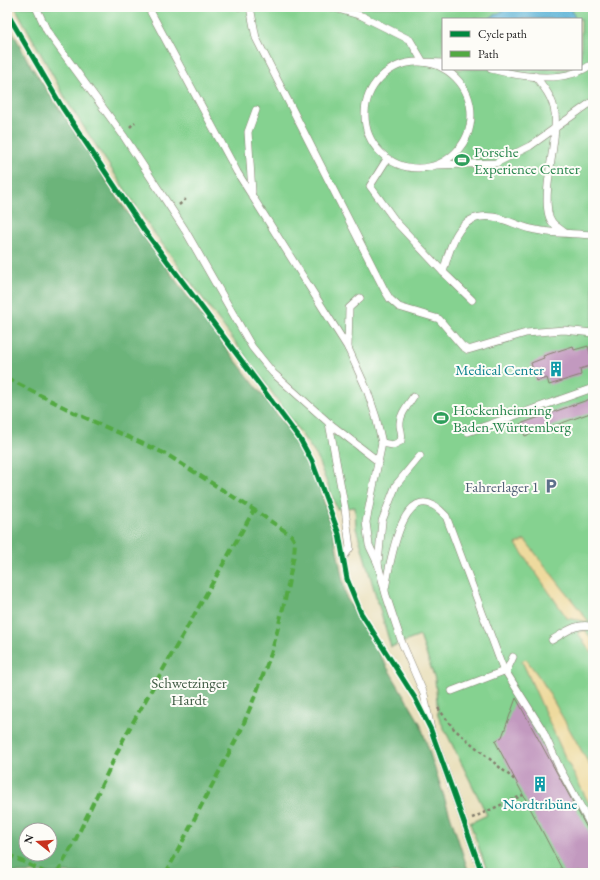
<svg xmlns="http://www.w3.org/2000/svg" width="600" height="880" viewBox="0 0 600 880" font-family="'EB Garamond',serif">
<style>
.green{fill:#85d290;stroke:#507756;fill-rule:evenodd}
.forest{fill:#6cb47a;stroke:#44684b;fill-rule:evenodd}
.sand{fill:#eeda9e;stroke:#857b5d}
.water{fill:#58b1d5;stroke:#3a6678}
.building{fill:#c299bf}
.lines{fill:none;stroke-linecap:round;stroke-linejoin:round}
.service-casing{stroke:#837e6d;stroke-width:8}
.path{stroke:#837e6d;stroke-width:2.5;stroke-dasharray:3 3;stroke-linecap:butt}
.service{stroke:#fff;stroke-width:7}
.quiet{stroke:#52a943;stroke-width:4;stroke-dasharray:8 4;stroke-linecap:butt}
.cycleway-casing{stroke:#fdfcf7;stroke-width:8}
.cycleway{stroke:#00873e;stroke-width:5}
.labels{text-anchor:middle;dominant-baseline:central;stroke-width:4;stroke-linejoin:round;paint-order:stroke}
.leisure-label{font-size:15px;fill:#27864d;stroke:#fdfcf7;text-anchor:start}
.culture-label{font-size:15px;fill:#0d838f;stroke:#fdfcf7;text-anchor:end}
.service-label{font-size:15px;fill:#4e5e75;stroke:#fdfcf7;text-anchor:end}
.park-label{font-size:15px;fill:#415c45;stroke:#fdfcf7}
</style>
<rect width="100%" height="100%" fill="#fdfcf7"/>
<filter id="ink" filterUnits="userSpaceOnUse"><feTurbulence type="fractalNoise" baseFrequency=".025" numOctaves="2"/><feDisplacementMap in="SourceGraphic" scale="8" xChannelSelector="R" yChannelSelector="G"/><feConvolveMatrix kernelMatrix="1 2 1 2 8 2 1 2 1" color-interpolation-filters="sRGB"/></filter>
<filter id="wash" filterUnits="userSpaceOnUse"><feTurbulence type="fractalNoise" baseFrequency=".012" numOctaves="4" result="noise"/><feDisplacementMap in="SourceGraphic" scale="16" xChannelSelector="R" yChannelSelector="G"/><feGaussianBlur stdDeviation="0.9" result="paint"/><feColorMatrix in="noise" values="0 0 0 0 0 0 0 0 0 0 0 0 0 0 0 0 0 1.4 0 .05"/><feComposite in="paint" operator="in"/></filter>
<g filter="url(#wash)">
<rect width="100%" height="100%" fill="#eae1be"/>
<path class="green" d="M15,7H593V873H488L470,823L487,815L438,716L435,679L420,636L391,647L356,528L355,507L337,509L316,455L264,381L149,226L68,103ZM443,19H581V69H443Z"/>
<path class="forest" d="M7,21L29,63L141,233L198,311L302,447L320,489L334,535L346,597L420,723L469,873H7ZM26,830H50V854H26Z"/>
<g class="sand">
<path d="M525,540L589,622L567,618L516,544Z"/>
<path d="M585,630L593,641V655L578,633Z"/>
<path d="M526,659L542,681L593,771V811L565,757L522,661Z"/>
</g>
<path class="water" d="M510,7H571L575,19H491V17Z"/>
<g id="blocks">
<g class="building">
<path d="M573,346L574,350L588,346L593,365L580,369L581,375L549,385L547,378L536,381L531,363L544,358L543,356Z"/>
<path d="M593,398V412L525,436L520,424Z"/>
<path d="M516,698L593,839V873H564L495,741L502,737Z"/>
</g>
</g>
</g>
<g filter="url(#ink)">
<use href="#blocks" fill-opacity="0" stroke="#837e6d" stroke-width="1"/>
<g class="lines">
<g class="service-casing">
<g id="service">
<path d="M36,7L47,31L123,135L185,230L252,347L273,373L329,423L379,462"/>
<path d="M148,7L237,172L348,348L367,390L376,417L382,443L366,522L369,545L378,564"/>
<path d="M240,7H264"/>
<path d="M250,7L256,38L385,291L390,299L399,307L439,319L462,346L468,350L526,333L564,330L593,333"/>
<path d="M331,7L362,16L410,40L423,62L443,63"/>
<circle cx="418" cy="115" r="53"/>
<path d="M491,69C522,77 567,85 593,63"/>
<path d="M535,76C544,87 553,98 555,113C559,137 538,204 552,222C555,226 560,229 564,232"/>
<path d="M387,159L370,186L397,223L443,272"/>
<path d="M438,165L496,163L530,146L593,101"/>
<path d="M252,192L248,132L256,110"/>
<path d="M472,300L443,272C451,246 457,212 493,217C506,219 518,226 531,229C551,234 573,233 593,235"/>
<path d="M348,348L349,308L360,298"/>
<path d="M329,423L345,509L350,548L343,558"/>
<path d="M468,432L593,388"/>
<path d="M382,443L393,445L401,441C403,434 401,433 400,426C399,415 408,405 413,397"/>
<path d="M420,456L396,485L382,521L378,564L386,595L402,643L424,694L431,730L482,873"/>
<path d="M385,589C390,564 403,468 446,516L504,671"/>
<path d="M552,640C564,633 579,621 593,627"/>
<path d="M506,672L513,657"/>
<path d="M452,691L504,671L506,672L542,729L560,769L593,829"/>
</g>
</g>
<g class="path">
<path d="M130,127L135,122"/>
<path d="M179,205L186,199"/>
<path d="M438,708L454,729L516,781"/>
<path d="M472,818L523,795"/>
</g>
<use href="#service" class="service"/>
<g class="quiet">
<path d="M7,378L79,415L166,454L254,510L291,535L295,542L294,555L285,600L272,651L257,691L241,730L166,873"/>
<path d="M7,854L46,873"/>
<path d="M57,873L74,843L124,738L254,510"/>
</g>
<g class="cycleway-casing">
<path id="cycleway" d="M7,13L62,107L144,230L300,439L312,461L339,534L347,579L361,613L415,698L431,730L482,873"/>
</g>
<use href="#cycleway" class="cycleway"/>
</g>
</g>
<defs>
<g id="stadium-bare" transform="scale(1.2)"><path d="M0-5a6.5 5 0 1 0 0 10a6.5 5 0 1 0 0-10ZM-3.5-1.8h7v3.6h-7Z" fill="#2e9e5b" stroke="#fdfcf7" stroke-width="2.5" paint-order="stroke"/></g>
<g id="building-bare" transform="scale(1.2)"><path d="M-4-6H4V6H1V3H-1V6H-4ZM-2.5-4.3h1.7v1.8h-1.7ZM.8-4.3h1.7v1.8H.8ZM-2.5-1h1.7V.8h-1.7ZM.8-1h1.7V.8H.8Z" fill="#0f9aa8" stroke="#fdfcf7" stroke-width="2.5" paint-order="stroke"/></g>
<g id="parking-bare" transform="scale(1.2)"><path d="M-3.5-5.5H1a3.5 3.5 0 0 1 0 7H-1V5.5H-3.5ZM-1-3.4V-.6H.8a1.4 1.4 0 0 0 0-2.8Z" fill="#5c6f8a" stroke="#fdfcf7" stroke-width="2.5" paint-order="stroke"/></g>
</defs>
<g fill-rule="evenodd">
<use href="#stadium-bare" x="462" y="160"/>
<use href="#building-bare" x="556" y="369"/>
<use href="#stadium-bare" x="441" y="418"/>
<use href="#parking-bare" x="551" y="486"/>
<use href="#building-bare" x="540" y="784"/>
</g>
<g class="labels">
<g class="leisure-label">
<text x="474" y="151">Porsche<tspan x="474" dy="17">Experience Center</tspan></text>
<text x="453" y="409">Hockenheimring<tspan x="453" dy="17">Baden-Württemberg</tspan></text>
</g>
<g class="culture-label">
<text x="544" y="369">Medical Center</text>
<text x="540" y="803" text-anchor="middle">Nordtribüne</text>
</g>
<g class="service-label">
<text x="539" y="486">Fahrerlager 1</text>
</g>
<g class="park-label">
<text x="189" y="682">Schwetzinger<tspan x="189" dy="17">Hardt</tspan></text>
</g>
</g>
<rect width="600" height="880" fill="none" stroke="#fdfcf7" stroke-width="24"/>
<rect x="442" y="18" width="140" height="52" fill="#fdfcf7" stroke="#a3a29f"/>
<rect x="450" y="31" width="20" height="6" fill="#00873e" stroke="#a3a29f"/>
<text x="478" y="38" font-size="12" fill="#1c1c1c">Cycle path</text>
<rect x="450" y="51" width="20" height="6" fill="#52a943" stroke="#a3a29f"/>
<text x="478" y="58" font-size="12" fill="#1c1c1c">Path</text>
<g transform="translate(38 842) rotate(287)"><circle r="19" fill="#fdfcf7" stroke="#a3a29f"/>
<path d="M0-3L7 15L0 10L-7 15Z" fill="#c8321e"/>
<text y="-6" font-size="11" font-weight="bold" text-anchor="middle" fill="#1c1c1c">N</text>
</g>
</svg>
